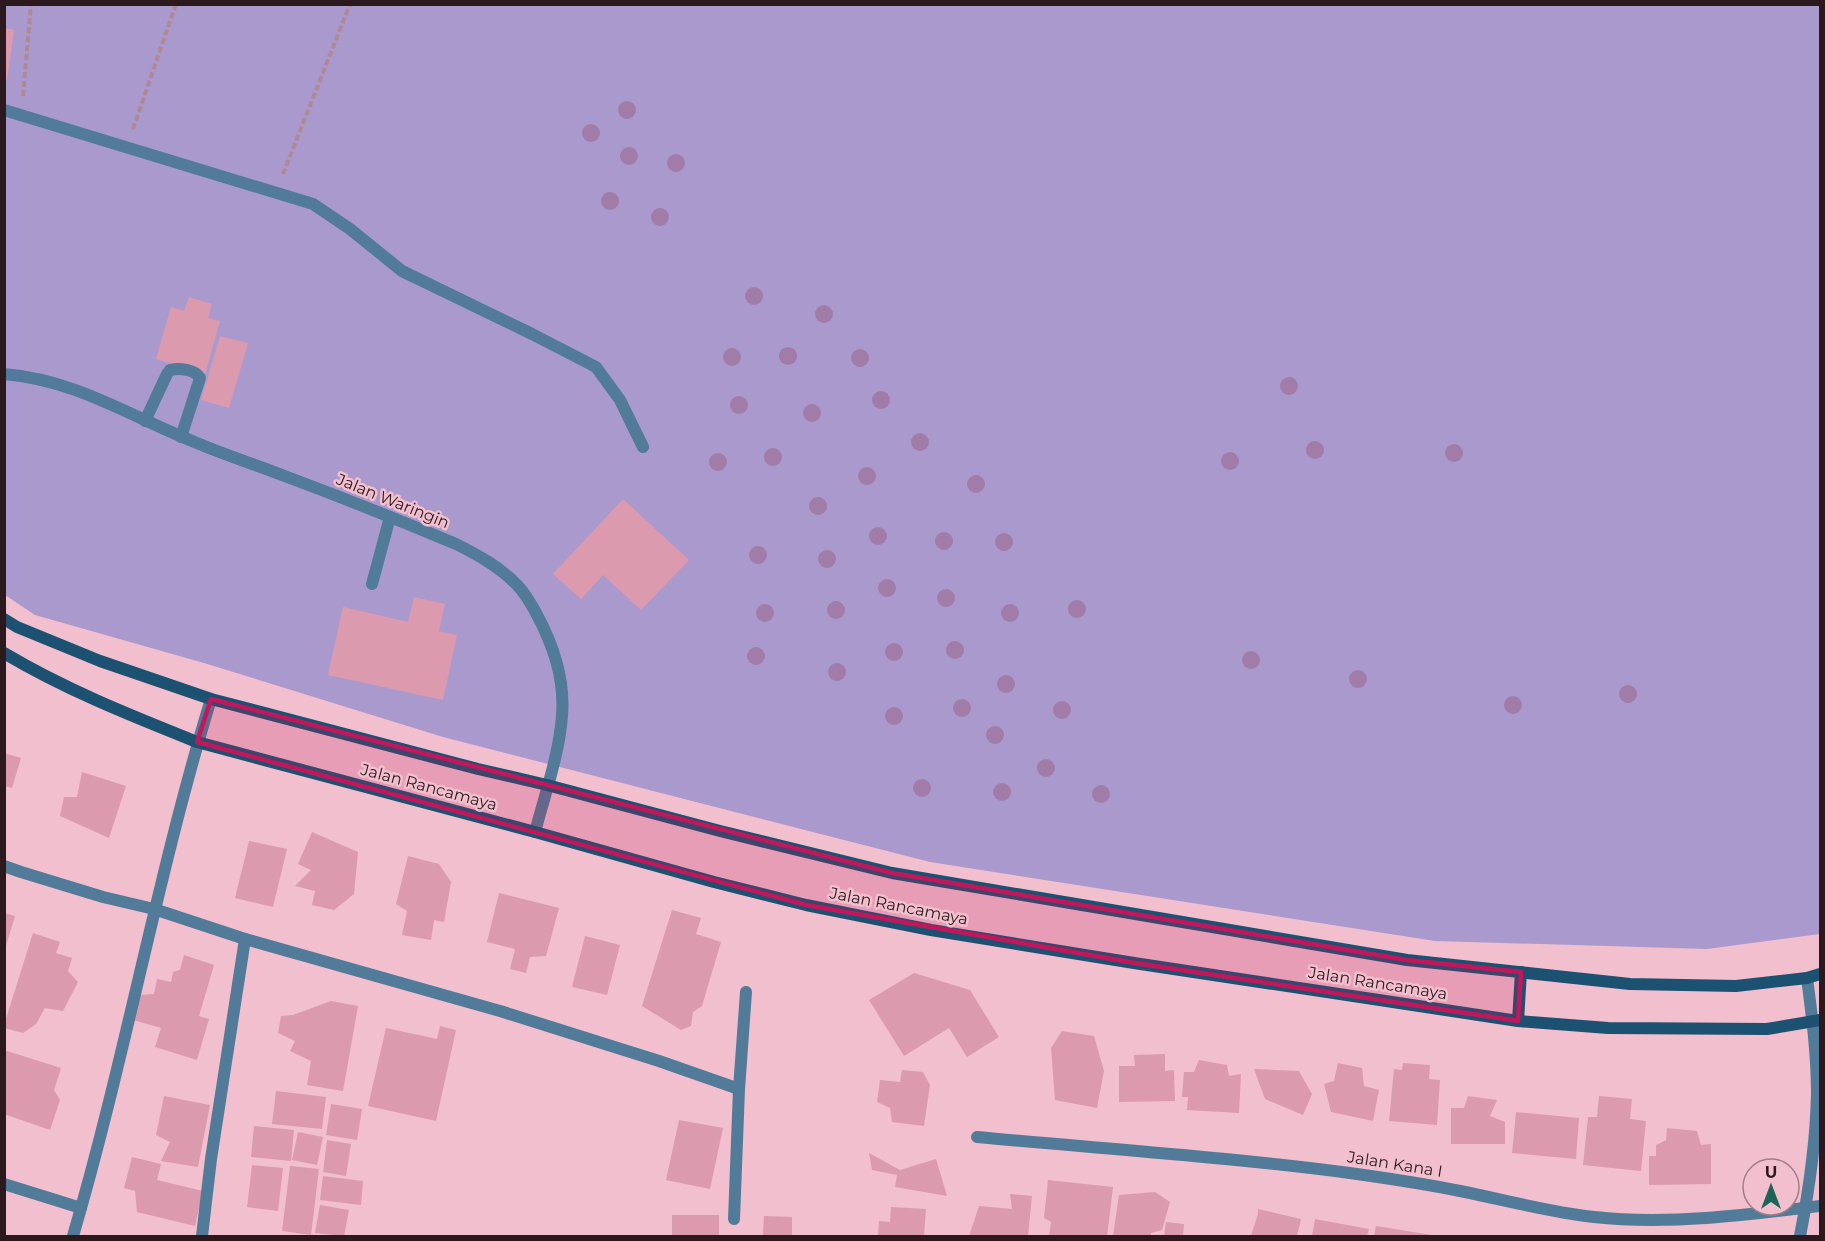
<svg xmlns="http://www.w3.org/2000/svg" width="1825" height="1241" viewBox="0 0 1825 1241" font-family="Montserrat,sans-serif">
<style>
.green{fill:#aa99cd}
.building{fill:#dc9aae}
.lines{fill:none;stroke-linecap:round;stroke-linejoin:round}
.path{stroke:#af8893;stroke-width:4;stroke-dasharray:6 3;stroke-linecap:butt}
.lane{stroke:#517b98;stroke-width:12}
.street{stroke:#517b98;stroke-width:12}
.secondary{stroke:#1c5171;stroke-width:12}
.tree{fill:#a17ca9}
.marked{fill:#c2185b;fill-opacity:0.2;stroke:#c2185b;stroke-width:4.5;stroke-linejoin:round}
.labels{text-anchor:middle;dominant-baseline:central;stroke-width:5;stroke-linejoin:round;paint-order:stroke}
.street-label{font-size:16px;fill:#2b191e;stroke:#f1bfcd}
</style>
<rect width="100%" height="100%" fill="#f1bfcd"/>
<path class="green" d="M4,5H1820V934L1707,949L1435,941L930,862L443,737L204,663L35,615L5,595Z"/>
<g class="building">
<path d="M4,28L14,30L7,80H4Z"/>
<path d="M189,297L212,304L208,318L220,321L205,374L156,359L171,307L184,311Z"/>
<path d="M220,336L248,343L229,408L201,400Z"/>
<path d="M623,499L689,560L641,610L603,575L581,599L553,574Z"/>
<path d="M414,597L445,604L439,631L457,635L443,700L328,675L343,607L408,622Z"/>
<path d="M4,753L21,758L12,788L4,786Z"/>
<path d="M82,772L126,786L109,838L60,816L64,797H77Z"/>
<path d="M312,832L358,852L354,894L334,910L312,905L315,891L295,886L311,870L298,864Z"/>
<path d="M249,841L287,849L273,907L235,898Z"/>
<path d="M408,856L439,864L451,882L444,922L434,920L431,940L402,935L407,911L396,904Z"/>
<path d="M499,893L559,908L546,956L530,957L526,973L510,969L515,949L487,942Z"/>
<path d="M672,910L701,918L696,934L721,942L702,1006L693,1012L691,1026L681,1030L642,1006Z"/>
<path d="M4,913L15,916L5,949H4Z"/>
<path d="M33,933L60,942L56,953L72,958L68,971L78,982L63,1011L45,1008L36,1024L23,1033L4,1028V1025Z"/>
<path d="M585,936L620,945L607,995L572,987Z"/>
<path d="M184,955L214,965L199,1016L209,1019L197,1060L155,1047L161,1028L133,1020L139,995L154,994L157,979L171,982L173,972L180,970Z"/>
<path d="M914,973L970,990L999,1037L967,1057L949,1028L904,1056L869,1000Z"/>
<path d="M331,1001L358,1006L343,1091L307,1085L311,1061L290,1051L295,1041L278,1033L281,1016L293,1015Z"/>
<path d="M440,1026L456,1030L436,1121L368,1106L386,1028L437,1039Z"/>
<path d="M1062,1031L1094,1036L1104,1071L1097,1108L1055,1100L1051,1048Z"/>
<path d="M4,1050L61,1068L54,1090L60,1100L50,1130L4,1114Z"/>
<path d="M1165,1054V1071L1174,1070L1175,1101L1119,1102V1066H1135L1134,1055Z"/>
<path d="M1199,1060L1227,1065L1229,1076L1241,1074L1239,1113L1187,1110L1188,1097H1182L1184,1072H1194Z"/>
<path d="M1338,1063L1362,1068L1364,1086L1379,1090L1373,1121L1331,1112L1324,1084L1334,1081Z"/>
<path d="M1403,1063L1430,1065L1429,1079L1440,1080L1437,1125L1389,1121L1394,1069L1402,1070Z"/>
<path d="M1254,1069L1299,1071L1312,1094L1303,1115L1265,1099Z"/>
<path d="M902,1070L923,1072L930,1085L924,1126L892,1122L890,1108L877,1102L880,1080L900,1082Z"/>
<path d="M276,1091L326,1097L322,1129L272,1124Z"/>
<path d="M164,1096L210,1105L198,1167L161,1161L170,1142L156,1135Z"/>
<path d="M1468,1096L1497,1100L1490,1116L1505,1122V1144H1451V1108H1464Z"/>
<path d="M1599,1096L1632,1099L1630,1119L1646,1121L1641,1171L1583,1165L1588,1117H1597Z"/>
<path d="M331,1104L362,1109L357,1140L326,1135Z"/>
<path d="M1516,1112L1579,1118L1576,1159L1512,1153Z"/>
<path d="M679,1120L723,1128L710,1189L666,1180Z"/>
<path d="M254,1126L294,1130L291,1161L251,1157Z"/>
<path d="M1667,1128L1697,1131L1701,1145L1711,1144V1184L1649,1185V1156H1656V1145L1666,1140Z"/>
<path d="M298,1132L323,1137L317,1165L292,1160Z"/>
<path d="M327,1140L351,1144L346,1176L323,1172Z"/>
<path d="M869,1153L900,1170L936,1159L947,1196L895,1187L897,1175L872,1170Z"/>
<path d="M132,1157L161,1164L157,1180L203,1191L195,1226L137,1212L135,1191L124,1188Z"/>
<path d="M252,1165L283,1168L278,1211L247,1207Z"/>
<path d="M290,1166L319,1169L311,1235L282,1231Z"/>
<path d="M323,1176L363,1181L361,1205L320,1200Z"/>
<path d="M1048,1180L1113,1187L1107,1236H1049L1051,1222L1044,1218Z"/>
<path d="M1155,1192L1170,1202L1162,1230L1151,1233V1236H1113L1119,1195Z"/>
<path d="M1010,1194L1032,1196L1028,1236H969L979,1206L1012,1209Z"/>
<path d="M320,1205L349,1210L344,1236L315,1233Z"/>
<path d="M891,1207L926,1209L924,1236H878L879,1221L890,1222Z"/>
<path d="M1258,1209L1301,1219L1297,1236H1251L1258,1214Z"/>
<rect x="672" y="1215" width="47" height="21"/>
<path d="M764,1216L792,1217V1236H763Z"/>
<path d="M1315,1219L1369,1229L1367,1236H1312Z"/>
<path d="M1166,1222L1184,1224L1183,1236H1164Z"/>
<path d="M1376,1226L1432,1235V1236H1374Z"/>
</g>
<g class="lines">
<g class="path">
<path d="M23,96L31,4"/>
<path d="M133,129L176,4"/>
<path d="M283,174L350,4"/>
</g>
<g class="lane">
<path d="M4,110L313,204L350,229L402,271L532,334L596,367L620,400L643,447"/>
<path d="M145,421L167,374L170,370C179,368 195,369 200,378L181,437"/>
<path d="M372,584L390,517"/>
</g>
<g class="street">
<path d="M4,374C77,380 131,417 197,443C225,455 254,464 282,475C341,497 399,520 456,544C478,555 500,567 517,585C524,592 530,602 535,611C553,644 565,678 562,716C559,755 545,794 535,832"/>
<path d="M4,866L21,872L103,897L154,909L245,939L500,1011L659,1061L739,1089"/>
<path d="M977,1137C1104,1149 1231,1157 1357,1174C1392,1179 1426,1184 1460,1191C1505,1200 1549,1212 1594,1217C1668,1225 1747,1215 1820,1206"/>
<path d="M4,1184L81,1208"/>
<path d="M734,1219L739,1089L746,992"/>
<path d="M73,1236C125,1059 157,876 211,699"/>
<path d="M202,1236L211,1159L245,939"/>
<path d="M1800,1236C1809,1190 1816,1141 1817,1094C1817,1055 1812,1016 1807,978"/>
</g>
<g class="secondary">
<path d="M4,619L17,627L100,661L211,699L478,769L547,785L720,831L892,873L1407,960L1630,984L1736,986L1807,978L1820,974"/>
<path d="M4,653C66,690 132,716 197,742L535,832L714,882L806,905L931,930L1134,963L1518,1021L1608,1028L1767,1029L1820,1020"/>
<path d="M1518,1021L1521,972"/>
</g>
</g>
<g class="tree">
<circle cx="627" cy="110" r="9"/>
<circle cx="591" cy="133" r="9"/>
<circle cx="629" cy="156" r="9"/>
<circle cx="676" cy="163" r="9"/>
<circle cx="610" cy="201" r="9"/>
<circle cx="660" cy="217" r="9"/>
<circle cx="754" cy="296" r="9"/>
<circle cx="824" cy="314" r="9"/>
<circle cx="788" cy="356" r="9"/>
<circle cx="732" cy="357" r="9"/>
<circle cx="860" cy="358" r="9"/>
<circle cx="1289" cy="386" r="9"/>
<circle cx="881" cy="400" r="9"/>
<circle cx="739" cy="405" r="9"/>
<circle cx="812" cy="413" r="9"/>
<circle cx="920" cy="442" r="9"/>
<circle cx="1315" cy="450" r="9"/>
<circle cx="1454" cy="453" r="9"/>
<circle cx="773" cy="457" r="9"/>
<circle cx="1230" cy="461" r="9"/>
<circle cx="718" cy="462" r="9"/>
<circle cx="867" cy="476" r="9"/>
<circle cx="976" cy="484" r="9"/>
<circle cx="818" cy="506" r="9"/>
<circle cx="878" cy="536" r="9"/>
<circle cx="944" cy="541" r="9"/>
<circle cx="1004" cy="542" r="9"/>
<circle cx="758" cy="555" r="9"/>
<circle cx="827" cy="559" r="9"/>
<circle cx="887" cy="588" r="9"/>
<circle cx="946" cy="598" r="9"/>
<circle cx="1077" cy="609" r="9"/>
<circle cx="836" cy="610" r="9"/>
<circle cx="765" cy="613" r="9"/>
<circle cx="1010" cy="613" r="9"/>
<circle cx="955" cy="650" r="9"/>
<circle cx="894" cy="652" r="9"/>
<circle cx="756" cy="656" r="9"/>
<circle cx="1251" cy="660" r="9"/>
<circle cx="837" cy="672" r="9"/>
<circle cx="1358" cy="679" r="9"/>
<circle cx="1006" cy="684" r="9"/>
<circle cx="1628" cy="694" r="9"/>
<circle cx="1513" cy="705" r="9"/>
<circle cx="962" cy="708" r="9"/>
<circle cx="1062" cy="710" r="9"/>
<circle cx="894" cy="716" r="9"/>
<circle cx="995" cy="735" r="9"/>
<circle cx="1046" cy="768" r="9"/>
<circle cx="922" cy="788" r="9"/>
<circle cx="1002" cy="792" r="9"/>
<circle cx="1101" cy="794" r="9"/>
</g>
<path class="marked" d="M211,699L892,873L1407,960L1521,972L1518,1021L1134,963L806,905L197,742Z"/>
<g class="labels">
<g class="street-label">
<text transform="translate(393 501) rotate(22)">Jalan Waringin</text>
<text transform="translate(429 787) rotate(15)">Jalan Rancamaya</text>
<text transform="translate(899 906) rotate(11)">Jalan Rancamaya</text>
<text transform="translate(1378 983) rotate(9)">Jalan Rancamaya</text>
<text transform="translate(1395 1164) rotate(9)">Jalan Kana I</text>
</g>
</g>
<rect width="1825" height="1241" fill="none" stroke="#2b191e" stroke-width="12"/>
<g transform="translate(1771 1187)"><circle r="28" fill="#f1bfcd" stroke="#a27d87" stroke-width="1.5"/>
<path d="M0-4.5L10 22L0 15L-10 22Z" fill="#1c6458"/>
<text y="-9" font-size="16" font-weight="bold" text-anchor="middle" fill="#2b191e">U</text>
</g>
</svg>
